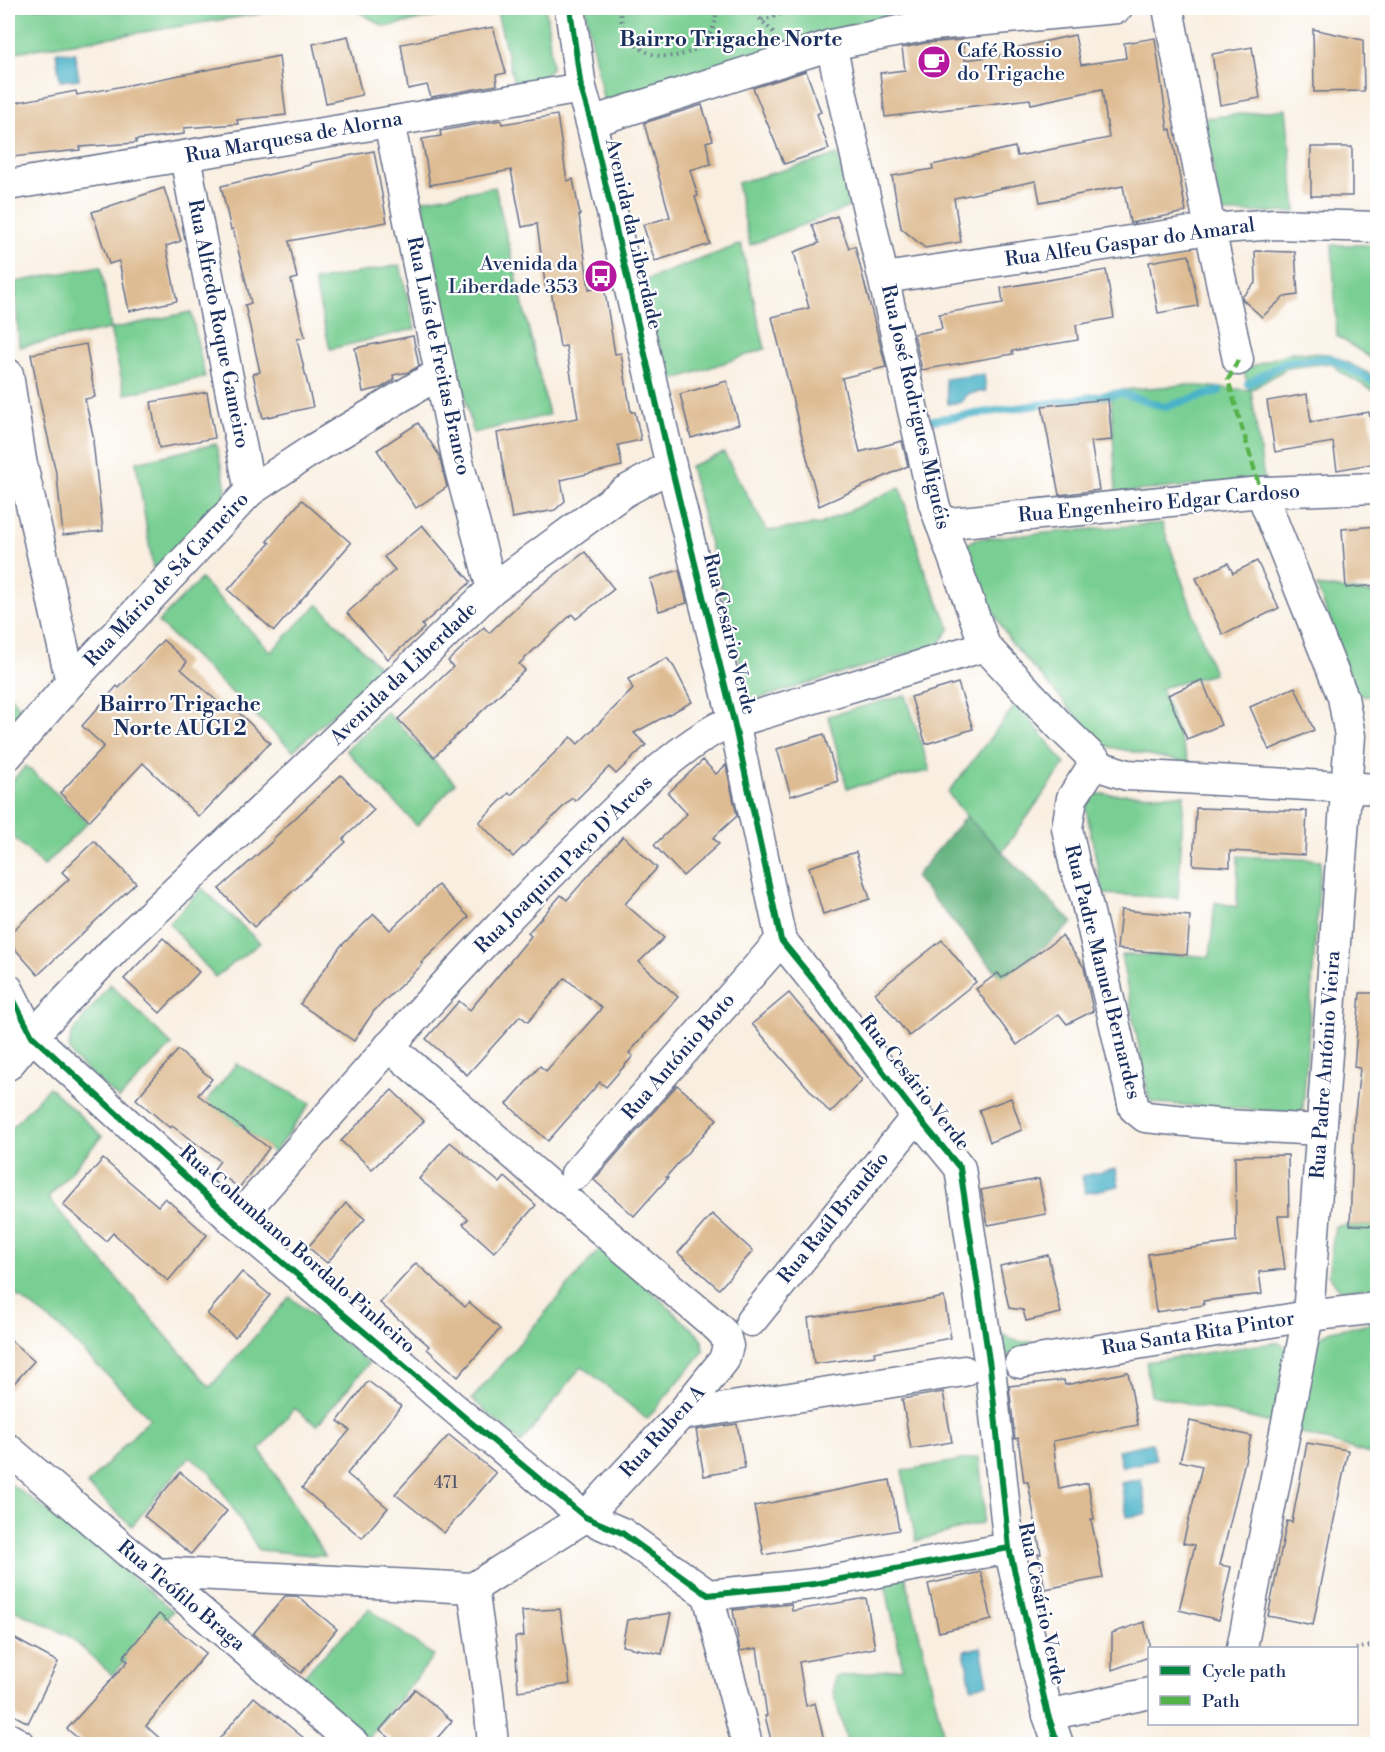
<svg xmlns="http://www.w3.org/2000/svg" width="1385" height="1752" viewBox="0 0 1385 1752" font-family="'Libre Bodoni',serif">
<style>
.green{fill:#79cf93;stroke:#4a7f78;stroke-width:1.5}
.forest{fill:#62b27d;stroke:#3e706e;stroke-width:1.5}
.water{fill:#4ab2c8;stroke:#327093;stroke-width:1.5}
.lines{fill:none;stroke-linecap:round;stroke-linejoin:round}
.stream{stroke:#4ab2c8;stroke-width:8}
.building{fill:#debc93}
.minor-casing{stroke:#69728c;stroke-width:33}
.path{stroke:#69728c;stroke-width:4;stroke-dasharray:1.5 4.5;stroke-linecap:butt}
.minor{stroke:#fff;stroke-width:30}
.quiet{stroke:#55b248;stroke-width:4.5;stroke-dasharray:9 4.5;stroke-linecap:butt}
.cycleway-casing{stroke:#fff;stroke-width:10}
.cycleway{stroke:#00873e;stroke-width:6}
.labels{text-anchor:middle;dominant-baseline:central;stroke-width:4.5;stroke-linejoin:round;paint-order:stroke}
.number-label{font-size:16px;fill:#4c526b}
.poi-label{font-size:20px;fill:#1b2f5e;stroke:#fff;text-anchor:start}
.street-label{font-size:20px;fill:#1b2f5e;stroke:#fff}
.neighbourhood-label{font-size:21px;font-weight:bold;fill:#1b2f5e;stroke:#fff}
</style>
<rect width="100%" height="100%" fill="#fff"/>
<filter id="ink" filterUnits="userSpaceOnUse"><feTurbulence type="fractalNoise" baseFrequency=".0167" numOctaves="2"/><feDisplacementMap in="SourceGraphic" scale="12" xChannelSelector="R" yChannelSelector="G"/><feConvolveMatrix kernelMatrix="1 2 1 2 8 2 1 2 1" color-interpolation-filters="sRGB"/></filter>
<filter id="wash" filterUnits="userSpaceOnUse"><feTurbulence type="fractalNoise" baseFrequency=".008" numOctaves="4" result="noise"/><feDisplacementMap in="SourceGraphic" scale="24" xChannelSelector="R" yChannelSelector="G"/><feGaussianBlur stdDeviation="1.35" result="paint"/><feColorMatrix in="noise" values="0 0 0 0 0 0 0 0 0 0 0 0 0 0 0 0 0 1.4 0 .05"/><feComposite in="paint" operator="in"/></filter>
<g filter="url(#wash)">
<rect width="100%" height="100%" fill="#f9efe1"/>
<g class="green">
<path d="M8,8H297L8,53Z"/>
<path d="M352,8H479L385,27Z"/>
<path d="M496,8H546L552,67L542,80L515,87Z"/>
<path d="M585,8H944L871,22L683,76L604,103Z"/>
<path d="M1286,109L1296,212L1220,213L1205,118Z"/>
<path d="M838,155L849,207L750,245L737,183Z"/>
<path d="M495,187L549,415L473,433L422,200Z"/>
<path d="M741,244L765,349L667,382L641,282Z"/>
<path d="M1332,245H1377V362L1337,336Z"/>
<path d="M400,265L415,329L330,349L314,281Z"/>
<path d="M101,266L111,329L191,312L205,377L125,394L110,329L19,347L15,282Z"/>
<path d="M1291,352L1330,354L1378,378L1377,393L1342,373L1331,363L1287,368L1251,390L1264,479L1116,493L1111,391L1185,385L1250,390L1243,370Z"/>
<path d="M216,444L226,487L224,505L154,575L136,462Z"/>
<path d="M724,453L767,531L821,524L900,487L925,572L950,628L939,644L750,701L690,466Z"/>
<path d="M1162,523L1214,674L1161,688L1189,763L1110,747L1099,742L1010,641L961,557L964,546L975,539Z"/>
<path d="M201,579L271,652L318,604L381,669L293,751L158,622Z"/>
<path d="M1317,586L1377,594V697L1356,694Z"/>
<path d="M8,693L27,717L8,737Z"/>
<path d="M906,695L930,771L847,788L828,716Z"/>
<path d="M1017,703L1065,764L1002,852L966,816L948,793Z"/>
<path d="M387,712L455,783L417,826L346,750Z"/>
<path d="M26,766L88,822L44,866L8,832V785Z"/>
<path d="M1094,794L1184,795L1178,898L1103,894L1086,809L1088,801Z"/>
<path d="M1238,856L1321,860L1303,1109L1300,1113L1154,1103L1149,1099L1121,955H1187L1210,957L1215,902L1237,907Z"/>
<path d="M202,888L260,943L215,977L169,923Z"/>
<path d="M110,984L172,1045L119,1099L74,1059L69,1048L71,1035Z"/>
<path d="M236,1064L311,1103L273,1154L269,1148L206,1102Z"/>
<path d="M49,1087L102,1136L48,1198L210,1387L290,1297L369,1363L317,1425L294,1408L260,1450L325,1556L259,1550L210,1472L189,1457L132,1526L87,1485L150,1418L58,1326L8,1289V1132Z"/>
<path d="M1350,1225L1377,1226V1287L1340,1290L1328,1274L1335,1226Z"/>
<path d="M602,1246L702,1338L703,1352L647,1419L582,1366L521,1443L472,1399Z"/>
<path d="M1377,1322L1378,1437L1373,1455L1292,1431L1316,1339L1331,1331Z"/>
<path d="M1000,1332C1011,1341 1018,1342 1032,1342L1033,1351L1001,1356Z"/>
<path d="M1278,1342L1288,1349L1272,1423L1151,1395L1146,1362Z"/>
<path d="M979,1457L984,1507L982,1523L916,1541L902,1471Z"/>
<path d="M8,1482L93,1544L173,1611L112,1675L69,1636L8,1607Z"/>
<path d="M905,1575L946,1744H848L833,1692L834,1677L903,1668L885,1584Z"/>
<path d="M369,1609L434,1656L368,1739L301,1678Z"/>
</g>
<path class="forest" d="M966,816L1073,923L1003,980L915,877Z"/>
<g class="water">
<path d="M56,52L75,53L79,79L60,81Z"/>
<path d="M984,374L986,391L967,394L962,402L948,404L945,379Z"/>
<path d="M1116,1169L1119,1186L1085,1193L1082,1176Z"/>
<path d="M1152,1443L1156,1460L1122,1467L1118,1450Z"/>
<path d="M1141,1479L1147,1514L1127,1517L1121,1483Z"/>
<path d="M981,1647L988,1684L971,1687L964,1651Z"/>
</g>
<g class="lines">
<g class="stream">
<path d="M1248,384L1285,362L1330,358L1378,384"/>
<path d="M933,420L1121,393L1164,407L1219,391"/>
</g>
</g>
<g id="blocks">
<g class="building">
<path d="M493,27L506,73L496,75L497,85L431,97L427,85L408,89L401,44Z"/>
<path d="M1313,29L1363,40L1364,91L1314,92Z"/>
<path d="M1075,35L1081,65L1126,58L1124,43L1155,38L1168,130L1171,129L1186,212L1130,223L1123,186L1040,202L1036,181L954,198L961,242L925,248L901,228L892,176L933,169L932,165L1015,147L1017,156L1109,138L1102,89L1031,104L1030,99L885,117L880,73L905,70L902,48L926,43L962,40L965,60L1020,53L1019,47Z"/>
<path d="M348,36L362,95L326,103L313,44Z"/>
<path d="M1252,47L1260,98L1220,105L1212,54Z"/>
<path d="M279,56L286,115L237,120L238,124L184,128V134L136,140V143L80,147V150L12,157L11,149L8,150V104L76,91L77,95Z"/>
<path d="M806,71L821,112L817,114L829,149L784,164L753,88Z"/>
<path d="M702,105L713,140L706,142L711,164L690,170L698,196L695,197L710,244L655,261L643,225L670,217L644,123Z"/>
<path d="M557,115L567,181L573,179L580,215H579L589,289L604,286L615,354L621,353L631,412H635L641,440L618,445L622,466L561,480L565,501L555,510L512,518L497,433L578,418L566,346L560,347L551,290L546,291L537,224L522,227L511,170L430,185L422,139L441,136L440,131L501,120L502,124Z"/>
<rect x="1311" y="147" width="41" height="49"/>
<path d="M374,151L387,222L289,241L297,278L291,280L305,337L297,339L313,407L263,418L253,374L260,372L245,305L251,303L233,229L231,230L221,186L310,165V163Z"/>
<path d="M164,188L181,241L166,246L177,301L129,311L119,261L109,264L92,212Z"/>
<path d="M837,216L849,248L855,246L886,367L842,378L860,452L902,441L908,466L819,506L772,317L809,308L794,252L819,243L812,225Z"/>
<path d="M1255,251L1295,252L1298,295L1284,297L1262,317L1243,300L1242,297L1256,282Z"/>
<path d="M1189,255L1198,306L1158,313L1149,262Z"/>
<path d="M1106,270L1114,318L1076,325L1078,340L1012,351L1013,354L922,370L914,334L942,329L939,314L1003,303L1001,288Z"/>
<path d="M413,336L419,366L409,372L393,375L394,380L381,388L363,392L355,348Z"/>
<path d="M86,344L95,397L85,399L94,440L93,441L103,531L63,535L57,477L41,407L31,354Z"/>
<path d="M727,381L739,424L691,438L680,394Z"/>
<path d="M207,392L215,438L159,448L151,402Z"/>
<path d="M1307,394L1311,422L1369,412L1377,463L1337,470L1333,442L1275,452L1267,401Z"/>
<path d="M1108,399L1112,440L1091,442L1099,490L1059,495L1042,406Z"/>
<path d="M418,423L439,455L447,487L416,508L377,450Z"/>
<path d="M302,500L351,543L274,631L228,590L270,543L267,541Z"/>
<path d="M422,525L471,582L422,625L424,628L388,659L347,613L395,570L384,557Z"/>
<path d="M1377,526V585L1346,588L1342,529Z"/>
<path d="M585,552L614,589L576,619L572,614L519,664L525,670L434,757L398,719L453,667L448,661L484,627L489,633L531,593Z"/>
<path d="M1257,561L1279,608L1223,635L1196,578L1228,563L1233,573Z"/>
<path d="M679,570L687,603L659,611L650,579Z"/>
<path d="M163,640L187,662L181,669L229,712L232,709L234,711L236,710L270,743L199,817L143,763L89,821L60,793L104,746L82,726L117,686L119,688Z"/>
<path d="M667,658L674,667L692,702L634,733L646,745L616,774L609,767L575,801L572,798L513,857L479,822L509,793L511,795L571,737L578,744L633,689L628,679Z"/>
<path d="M1202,680L1221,725L1187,739L1168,695Z"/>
<path d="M958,683L973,729L926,744L911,697Z"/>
<path d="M1295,687L1314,730L1269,750L1250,707Z"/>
<path d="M824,734L838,781L791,796L777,749Z"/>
<path d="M703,760L716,774L726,765L737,816L713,838L719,844L683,876L654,845L687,814L668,793Z"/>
<path d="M341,775L374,810L343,839L346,842L254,927L219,889L274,840L273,839Z"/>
<path d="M1196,808L1307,811L1305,855L1230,851V867L1193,865Z"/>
<path d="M623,836L657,868L625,904L664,938L639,962L678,997L629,1053L633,1056L606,1087L600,1082L548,1141L507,1104L540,1066L546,1071L602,1008L565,978L528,1022L520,1016L467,1075L426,1039L459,1001L470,1010L531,936L528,933L561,895L567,900Z"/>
<path d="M94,841L136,883L38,975L8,941V935L69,879L62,872Z"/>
<path d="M856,852L870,899L823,914L809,867Z"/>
<path d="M438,885L469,917L421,963L423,964L374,1011L354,1041L300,1004L340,947L374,914L390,930Z"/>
<path d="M1121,910L1190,916L1187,955L1117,949Z"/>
<path d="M1062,936L1084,967L1093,1011L1067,1024L1059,1014L1017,1045L976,989L998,973L1002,978Z"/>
<path d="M163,938L199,972L160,1013L124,979Z"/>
<path d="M942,940L976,982L909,1036L875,993Z"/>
<path d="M789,993L862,1080L830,1113L752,1024Z"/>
<path d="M1360,993H1377V1226L1350,1225L1354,1121L1360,1068L1354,1067Z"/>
<path d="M178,1050L212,1079L198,1095L269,1148L239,1188L214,1169L220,1161L172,1126L170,1128L136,1099Z"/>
<path d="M677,1085L717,1119L666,1177L668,1178L634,1216L594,1180Z"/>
<path d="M392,1090L424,1121L372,1169L341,1141Z"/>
<path d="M1011,1098L1022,1130L990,1142L979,1110Z"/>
<path d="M450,1142L500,1183L505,1177L536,1205L494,1252L463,1224L468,1219L419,1179Z"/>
<path d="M1288,1155L1289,1216H1278L1285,1269L1259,1272L1262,1294L1203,1301L1204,1305L1156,1312L1148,1254L1236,1242L1235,1156Z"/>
<path d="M103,1159L158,1206L165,1198L207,1235L168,1281L113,1233L106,1241L63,1205Z"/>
<path d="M1039,1179L1046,1214L988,1225L981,1190Z"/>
<path d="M346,1203L365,1219L327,1263L308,1247Z"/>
<path d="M712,1214L753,1251L719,1289L678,1253Z"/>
<path d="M1048,1255L1061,1313L1026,1321L1023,1310L1009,1308L1000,1266Z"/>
<path d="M416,1263L465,1307L469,1302L500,1329L458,1377L427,1349L429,1346L380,1303Z"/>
<path d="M242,1272L270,1295L235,1337L207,1314Z"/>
<path d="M944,1297L951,1338L874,1352L875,1356L814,1364L808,1318L903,1305Z"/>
<path d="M8,1338L34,1361L8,1390Z"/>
<path d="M1128,1372L1138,1425L1053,1441L1059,1489L1088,1483L1094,1519H1091L1103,1578L1045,1589L1038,1554H1041L1028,1482H1024L1018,1438L1015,1439L1009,1386L1064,1380L1065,1385Z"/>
<path d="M368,1381L401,1406L347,1474L388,1508L362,1538L302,1488L350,1430L338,1421Z"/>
<path d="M943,1392L952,1442L911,1449L902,1399Z"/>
<path d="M1190,1421L1251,1436L1220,1565L1231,1567L1219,1620L1179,1610L1195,1545L1183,1543L1202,1466L1180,1461Z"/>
<path d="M737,1424L745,1468L704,1476L696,1430Z"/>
<path d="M449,1435L496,1473L444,1533L395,1494Z"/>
<path d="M1307,1443L1348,1450L1313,1625L1268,1616L1287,1521L1292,1522Z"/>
<path d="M180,1472L227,1511L191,1554L144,1516Z"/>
<path d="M890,1480L899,1530L764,1555L754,1506Z"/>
<path d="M981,1572L992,1620L939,1632L928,1584Z"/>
<path d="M285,1596H297L337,1629L301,1673L253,1634Z"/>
<path d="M866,1598L875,1648L799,1662L806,1706L815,1703L825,1744H772L765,1716H767L757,1648L740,1651L733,1610L791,1604L792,1611Z"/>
<path d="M560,1609L570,1684L518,1691L515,1637L524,1636L522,1611Z"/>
<path d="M671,1613L662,1654L622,1646L627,1620Z"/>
<path d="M159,1614L206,1653L146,1726L166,1744H85L67,1729L128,1661L123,1657Z"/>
<path d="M1144,1622L1149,1641V1657L1112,1670V1633Z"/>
<path d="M8,1635L58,1662L28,1723L8,1712Z"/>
<path d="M415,1689L452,1721L432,1744H397L380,1730Z"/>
<path d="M254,1697L311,1744H215Z"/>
</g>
</g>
</g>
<g filter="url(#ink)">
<use href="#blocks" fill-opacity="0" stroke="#69728c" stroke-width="1.5"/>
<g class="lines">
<g class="minor-casing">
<g id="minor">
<path d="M570,8L581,88L591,122L671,466L734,722L781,940L815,982L917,1116L960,1168L990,1367L1009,1548L1048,1715L1058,1744"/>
<path d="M1168,8L1210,229L1238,360"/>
<path d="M831,45L934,504L985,646L1059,725L1102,767L1127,775L1378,789"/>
<path d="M389,122L458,462L492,589"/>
<path d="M591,122L831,45L923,26L1117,8"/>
<path d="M185,157L250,491"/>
<path d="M8,185L389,122L581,88"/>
<path d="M884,278L1210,229L1275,224L1378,227"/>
<path d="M8,374L21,460L71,682"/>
<path d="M941,524L1261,492L1378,488"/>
<path d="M8,755L71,682L250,491L309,452L440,373"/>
<path d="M1096,761L1072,798L1067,828L1075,867L1085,895L1134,1108L1145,1117L1227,1125L1322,1130"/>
<path d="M8,989L32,1036L235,1222L462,1415L585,1517L622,1533L708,1595L814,1584L1009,1548"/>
<path d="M8,1065L32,1036L118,946L375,702L492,589L624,492L671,466"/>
<path d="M576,1174L781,940"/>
<path d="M235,1222C344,1098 451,972 568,857C613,813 664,757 719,727L985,646"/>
<path d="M751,1321L917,1116"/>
<path d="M1020,1363L1308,1316L1378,1308"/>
<path d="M680,1415L964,1371"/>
<path d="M8,1449L128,1552L157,1574L354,1744"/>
<path d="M157,1574L175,1573L473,1588L585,1517L680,1415L724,1360L728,1346L725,1335L716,1326L559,1194L389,1046"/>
<path d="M473,1588L488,1693L493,1744"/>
<path d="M708,1595L747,1744"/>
<path d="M1242,1648L1308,1316L1350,736L1343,697L1261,492"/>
<path d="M1048,1715L1150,1693"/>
<path d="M8,1738L19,1744"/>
</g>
</g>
<g class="path">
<path d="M620,8C621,75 719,70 716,8"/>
<path d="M716,11L749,8L774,33"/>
<path d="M762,20L788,12L789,8"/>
<path d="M1356,1649L1378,1644"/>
</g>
<use href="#minor" class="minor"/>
<path class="quiet" d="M1238,360L1228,380L1261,492"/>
<g class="cycleway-casing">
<g id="cycleway">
<path d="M570,8L581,88L591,122L671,466L734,722L781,940L815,982L917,1116L960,1168L990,1367L1009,1548L1048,1715L1058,1744"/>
<path d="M8,989L32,1036L235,1222L462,1415L585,1517L622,1533L708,1595L814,1584L1009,1548"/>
</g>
</g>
<use href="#cycleway" class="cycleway"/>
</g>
</g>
<defs>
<g id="cafe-disc" transform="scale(1.725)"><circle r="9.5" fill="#b5179e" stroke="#fff"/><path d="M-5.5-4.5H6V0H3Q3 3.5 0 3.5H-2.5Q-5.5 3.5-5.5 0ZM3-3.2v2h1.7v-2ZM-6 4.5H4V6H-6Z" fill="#fff"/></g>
<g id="bus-disc" transform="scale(1.725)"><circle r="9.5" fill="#b5179e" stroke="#fff"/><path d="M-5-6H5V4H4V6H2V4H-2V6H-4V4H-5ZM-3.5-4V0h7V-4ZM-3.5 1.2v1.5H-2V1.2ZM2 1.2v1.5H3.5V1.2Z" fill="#fff"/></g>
</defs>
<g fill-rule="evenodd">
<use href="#cafe-disc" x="934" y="62"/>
<use href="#bus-disc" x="601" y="276"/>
</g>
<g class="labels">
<g class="number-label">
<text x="446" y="1483">471</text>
</g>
<g class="poi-label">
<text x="957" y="51">Café Rossio<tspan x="957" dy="23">do Trigache</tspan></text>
<text x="578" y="264" text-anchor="end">Avenida da<tspan x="578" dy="23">Liberdade 353</tspan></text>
</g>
<g class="street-label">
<text transform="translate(294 138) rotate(-10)">Rua Marquesa de Alorna</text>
<text transform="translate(633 234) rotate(77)">Avenida da Liberdade</text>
<text transform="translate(1130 243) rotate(-8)">Rua Alfeu Gaspar do Amaral</text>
<text transform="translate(218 324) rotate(79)">Rua Alfredo Roque Gameiro</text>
<text transform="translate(438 356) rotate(78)">Rua Luís de Freitas Branco</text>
<text transform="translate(915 407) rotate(77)">Rua José Rodrigues Miguéis</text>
<text transform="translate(1159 504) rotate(-5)">Rua Engenheiro Edgar Cardoso</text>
<text transform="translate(167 580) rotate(-47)">Rua Mário de Sá Carneiro</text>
<text transform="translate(729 634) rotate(76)">Rua Cesário Verde</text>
<text transform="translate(404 674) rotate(-44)">Avenida da Liberdade</text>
<text transform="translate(564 865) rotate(-45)">Rua Joaquim Paço D'Arcos</text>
<text transform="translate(1102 972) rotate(76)">Rua Padre Manuel Bernardes</text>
<text transform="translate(679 1057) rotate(-49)">Rua António Boto</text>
<text transform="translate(1326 1065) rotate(-86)">Rua Padre António Vieira</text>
<text transform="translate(914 1083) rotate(52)">Rua Cesário Verde</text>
<text transform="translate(834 1218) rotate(-51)">Rua Raúl Brandão</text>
<text transform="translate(297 1250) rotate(41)">Rua Columbano Bordalo Pinheiro</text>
<text transform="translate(1198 1334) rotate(-9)">Rua Santa Rita Pintor</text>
<text transform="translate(663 1432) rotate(-48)">Rua Ruben A</text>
<text transform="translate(181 1596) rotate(40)">Rua Teófilo Braga</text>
<text transform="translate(1041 1604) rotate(78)">Rua Cesário Verde</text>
</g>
<g class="neighbourhood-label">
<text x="731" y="40">Bairro Trigache Norte</text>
<text x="180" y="705">Bairro Trigache<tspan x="180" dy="24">Norte AUGI 2</tspan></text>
</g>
</g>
<rect width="1385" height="1752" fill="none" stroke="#fff" stroke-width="30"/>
<rect x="1148" y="1647" width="210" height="78" fill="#ffffff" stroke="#a4acbf" stroke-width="1.5"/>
<rect x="1160" y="1666" width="30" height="9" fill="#00873e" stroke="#a4acbf" stroke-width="1.5"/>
<text x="1202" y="1677" font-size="18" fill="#1b2f5e">Cycle path</text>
<rect x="1160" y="1696" width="30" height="9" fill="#55b248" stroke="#a4acbf" stroke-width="1.5"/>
<text x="1202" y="1707" font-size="18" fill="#1b2f5e">Path</text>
</svg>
